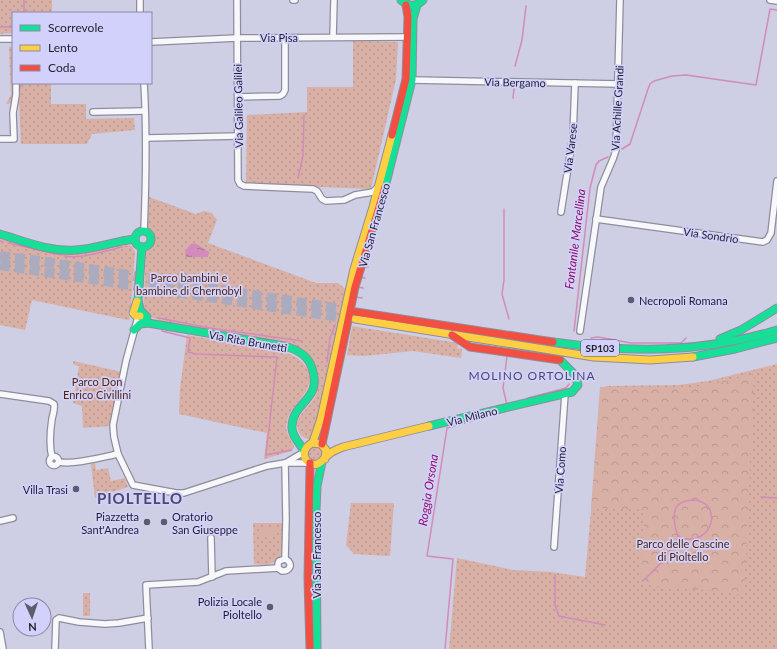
<svg xmlns="http://www.w3.org/2000/svg" width="777" height="649" viewBox="0 0 777 649" font-family="Lato,sans-serif">
<style>
.green{fill:url(#green-dots)}
.forest{fill:url(#forest-crowns)}
.pitch{fill:#d9b0a6}
.water{fill:url(#water-ripples)}
.lines{fill:none;stroke-linecap:round;stroke-linejoin:round}
.stream{stroke:#d28bbb;stroke-width:1.5}
.highway-tunnel{stroke:#ababbf;stroke-width:10;stroke-dasharray:10 5;stroke-linecap:butt}
.street-casing{stroke:#8e8d9e;stroke-width:8}
.fast-casing{stroke:#8e8d9e;stroke-width:9}
.slow-casing{stroke:#8e8d9e;stroke-width:9}
.jam-casing{stroke:#8e8d9e;stroke-width:9}
.street{stroke:#f8f8fb;stroke-width:5.5}
.fast{stroke:#16e098;stroke-width:7}
.slow{stroke:#ffcf43;stroke-width:7}
.jam{stroke:#f24e42;stroke-width:7}
.poi-dot{fill:#5c5c6d;stroke:#d2d1fb;stroke-width:1.5}
.labels{text-anchor:middle;dominant-baseline:central;stroke-width:3.5;stroke-linejoin:round;paint-order:stroke}
.shield{fill:#d2d1fb;stroke:#54546b;stroke-width:1}
.shield-label{font-size:10px;font-weight:bold;fill:#1e1e2d}
.street-label{font-size:11px;fill:#1e1e2d;stroke:#d2d1fb}
.park-label{font-size:11px;fill:#512612;stroke:#d2d1fb}
.poi-label{font-size:11px;fill:#1e1e2d;stroke:#d2d1fb;text-anchor:end}
.water-label{font-size:12px;font-style:italic;fill:#8f1068;stroke:#d2d1fb}
.neighbourhood-label{font-size:12px;letter-spacing:1px;fill:#4b4a6d;stroke:#d2d1fb}
.district-label{font-size:15px;font-weight:bold;letter-spacing:1px;fill:#4b4a6d;stroke:#d2d1fb}
</style>
<defs>
<pattern id="green-dots" width="8" height="8" patternUnits="userSpaceOnUse"><rect width="8" height="8" fill="#d9b0a6"/><path d="M2 2h.1M6 6h.1" fill="none" stroke="#ba978f" stroke-width="1.8" stroke-linecap="round"/></pattern>
<pattern id="forest-crowns" width="20" height="18" patternUnits="userSpaceOnUse"><rect width="20" height="18" fill="#d9b0a6"/><path d="M2 6a3 3 0 1 1 6 0M12 15a3 3 0 1 1 6 0" fill="none" stroke="#ba978f"/></pattern>
<pattern id="water-ripples" width="26" height="14" patternUnits="userSpaceOnUse"><rect width="26" height="14" fill="#d28bbb"/><path d="M2 4q2-2 4 0t4 0M15 11q2-2 4 0t4 0" fill="none" stroke="#aa7198"/></pattern>
</defs>
<rect width="100%" height="100%" fill="#cecee4"/>
<g class="green">
<path d="M0,0H52V13H13V33L0,34Z"/>
<path d="M353,41L398,42L396,79L371,189L246,184L247,115L307,112V87H353Z"/>
<path d="M9,47H13V83H51V104H86V119L134,118L135,130L92,134L87,144H21L19,102L6,104L11,95Z"/>
<path d="M149,197L196,214L204,211L212,213L217,220L208,243L316,283H338L348,291L319,420L311,439C301,441 295,428 298,420C302,411 310,405 315,397C322,382 319,361 305,351C299,346 290,344 282,342L158,322L159,320L151,317L143,310Z"/>
<path d="M0,239C25,244 50,254 75,254C90,254 122,242 132,246L135,252L131,305L128,313L130,319L128,320L32,300L25,330L0,325Z"/>
<path d="M352,326L458,343L457,348L462,349L461,358L413,351L364,356L347,355Z"/>
<path d="M187,335L280,351C290,354 300,357 306,367C320,389 291,402 287,421C284,432 291,438 294,447L292,451L264,459L267,433L179,414L180,389Z"/>
<path d="M73,361L122,372L111,426L83,428L82,406L73,403L79,366L73,364Z"/>
<path d="M777,364V649H449L457,558L513,570L551,572L585,577L602,389L606,386L679,385L708,381Z"/>
<circle cx="315" cy="454" r="8"/>
<path d="M95,463L96,470L108,468L111,481L125,478L128,487L95,498L91,464Z"/>
<path d="M351,503H394L390,556L354,554L346,545Z"/>
<path d="M253,523H283L282,554C274,565 266,566 254,564Z"/>
<rect x="83" y="593" width="7" height="23"/>
</g>
<path class="forest" d="M754,374L744,595L714,591L645,585L639,582L645,510L591,508L600,387L682,388L707,385Z"/>
<path class="pitch" d="M259,528H276V537L259,538Z"/>
<path class="water" d="M195,243L209,252L208,257H186L185,251L191,244Z"/>
<g class="lines">
<g class="stream">
<path d="M24,13V0"/>
<path d="M0,27H13"/>
<path d="M515,66L522,40L526,6"/>
<path d="M20,88V83"/>
<path d="M513,98L514,89"/>
<path d="M622,149L630,144L648,89L650,84L654,81L672,76L686,75L756,85L770,9L777,10"/>
<path d="M298,178L303,156L304,115"/>
<path d="M504,209V280L502,294L509,319"/>
<path d="M0,241L3,242"/>
<path d="M8,243L61,255"/>
<path d="M64,256C83,259 104,251 122,247"/>
<path d="M363,266L368,267"/>
<path d="M360,277L365,278"/>
<path d="M358,287L363,288"/>
<path d="M356,297L362,298"/>
<path d="M159,318L210,328L302,341"/>
<path d="M162,331L190,338L188,352L196,354L277,357L266,455L291,450"/>
<path d="M574,331L590,188L596,165L599,161L608,157"/>
<path d="M591,338L598,337L631,343H681L686,338"/>
<path d="M327,362L330,338L335,325"/>
<path d="M528,398L566,388L569,384"/>
<path d="M507,405L503,388L507,356"/>
<path d="M761,497L777,498"/>
<path d="M693,500C721,501 716,540 688,539C685,539 681,539 679,536C676,534 676,529 675,525C672,509 676,501 693,500Z"/>
<path d="M555,575V605L559,616L605,625"/>
<path d="M644,580L662,562L679,537"/>
<path d="M445,649L453,559L427,556L447,428L507,411"/>
</g>
<g class="highway-tunnel">
<path d="M0,256L40,261L354,311"/>
<path d="M0,265L352,319"/>
</g>
<g class="street-casing">
<g id="street">
<path d="M237,0L238,180L240,184L244,186L313,189L317,191L322,199L326,201L344,200L355,195L373,192L377,188"/>
<path d="M293,0H295"/>
<path d="M770,0L777,1"/>
<path d="M140,13V0"/>
<path d="M333,37L334,0"/>
<path d="M0,39H13"/>
<path d="M151,42L237,38L408,37"/>
<path d="M412,80L618,84"/>
<path d="M144,83C147,133 146,182 144,231"/>
<path d="M238,97L280,96L283,94L285,90V37"/>
<path d="M93,112L145,111"/>
<path d="M147,138L239,136"/>
<path d="M0,139H14L13,113L16,95V83"/>
<path d="M561,212L573,136L575,83"/>
<path d="M596,219L763,242L767,240L771,233L777,181"/>
<path d="M138,317L126,361L113,425L114,437L118,454L133,485L176,493H184L267,466L285,463H309"/>
<path d="M580,331L601,187L613,159L616,150L620,0"/>
<path d="M0,394L49,401L54,404C55,409 53,414 52,419C50,432 49,445 52,457"/>
<circle cx="54" cy="461" r="4.5"/>
<path d="M59,462C74,465 103,457 118,454"/>
<path d="M287,462L304,452"/>
<path d="M285,463L286,519L285,559"/>
<path d="M0,521L13,518"/>
<path d="M211,538L212,577"/>
<path d="M554,547L565,394"/>
<path d="M278,568V564L279,561L285,559"/>
<path d="M0,632L3,649"/>
<path d="M55,649L56,620L59,618L79,622L105,624L119,623L148,618"/>
<path d="M149,649L146,585L198,582L226,571L278,568L282,571C290,572 294,563 285,559"/>
</g>
</g>
<g class="fast-casing">
<g id="fast">
<path d="M401,0C409,7 416,7 423,0"/>
<path d="M385,187L412,80L413,19L417,5"/>
<circle cx="143" cy="239" r="8"/>
<path d="M0,234C24,241 49,252 75,250C95,249 115,241 135,239"/>
<path d="M142,247L138,300L140,310L147,317"/>
<path d="M140,316L148,323L284,346C296,349 308,355 312,368C323,400 293,401 292,426C291,436 300,443 304,451"/>
<path d="M134,330L140,324L148,323"/>
<path d="M720,339L741,330L777,308"/>
<path d="M553,342C631,353 702,353 777,330"/>
<path d="M693,357L735,349L777,338"/>
<path d="M429,426L572,392L578,385L575,375L560,360"/>
<path d="M317,649L316,510L317,486L322,462"/>
</g>
</g>
<g class="slow-casing">
<g id="slow">
<path d="M137,301L133,313L136,316H140"/>
<path d="M355,319L594,357L650,360L693,357"/>
<path d="M313,442L321,418L354,269L373,207L392,135"/>
<path d="M325,459L326,450L321,444L312,443C305,447 302,453 306,460C317,470 321,461 328,455C332,451 338,449 343,447L429,426"/>
</g>
</g>
<g class="jam-casing">
<g id="jam">
<path d="M392,135L406,79L408,17L406,5"/>
<path d="M356,312L553,342"/>
<path d="M452,335L470,347L560,360"/>
<path d="M322,444L355,287L385,187"/>
<path d="M310,463L308,579L310,649"/>
</g>
</g>
<use href="#street" class="street"/>
<use href="#fast" class="fast"/>
<use href="#slow" class="slow"/>
<use href="#jam" class="jam"/>
</g>
<g class="poi-dot">
<circle cx="631" cy="300" r="4"/>
<circle cx="76" cy="489" r="4"/>
<circle cx="147" cy="522" r="4"/>
<circle cx="164" cy="522" r="4"/>
<circle cx="270" cy="607" r="4"/>
</g>
<g class="labels">
<rect class="shield" x="581" y="340" width="38" height="16" rx="3"/>
<g class="shield-label">
<text x="600" y="348">SP103</text>
</g>
<g class="street-label">
<text x="279" y="37">Via Pisa</text>
<text transform="translate(515 82) rotate(1)">Via Bergamo</text>
<text transform="translate(238 106) rotate(-91)">Via Galileo Galilei</text>
<text transform="translate(617 108) rotate(-87)">Via Achille Grandi</text>
<text transform="translate(570 148) rotate(-83)">Via Varese</text>
<text transform="translate(374 225) rotate(-74)">Via San Francesco</text>
<text transform="translate(711 235) rotate(8)">Via Sondrio</text>
<text transform="translate(248 341) rotate(10)">Via Rita Brunetti</text>
<text transform="translate(472 416) rotate(-14)">Via Milano</text>
<text transform="translate(560 470) rotate(-86)">Via Como</text>
<text transform="translate(316 555) rotate(-90)">Via San Francesco</text>
</g>
<g class="park-label">
<text x="189" y="277">Parco bambini e<tspan x="189" dy="13">bambine di Chernobyl</tspan></text>
<text x="97" y="381">Parco Don<tspan x="97" dy="13">Enrico Civillini</tspan></text>
<text x="683" y="543">Parco delle Cascine<tspan x="683" dy="13">di Pioltello</tspan></text>
</g>
<g class="poi-label">
<text x="639" y="300" text-anchor="start">Necropoli Romana</text>
<text x="68" y="489">Villa Trasi</text>
<text x="139" y="516">Piazzetta<tspan x="139" dy="13">Sant'Andrea</tspan></text>
<text x="172" y="516" text-anchor="start">Oratorio<tspan x="172" dy="13">San Giuseppe</tspan></text>
<text x="262" y="601">Polizia Locale<tspan x="262" dy="13">Pioltello</tspan></text>
</g>
<g class="water-label">
<text transform="translate(575 239) rotate(-83)">Fontanile Marcellina</text>
<text transform="translate(428 490) rotate(-81)">Roggia Orsona</text>
</g>
<g class="neighbourhood-label">
<text x="532" y="375">MOLINO ORTOLINA</text>
</g>
<g class="district-label">
<text x="140" y="498">PIOLTELLO</text>
</g>
</g>
<rect x="12" y="12" width="140" height="72" fill="#d2d1fb" stroke="#8a89a9"/>
<rect x="20" y="25" width="20" height="6" fill="#16e098" stroke="#8a89a9"/>
<text x="48" y="32" font-size="12" fill="#1e1e2d">Scorrevole</text>
<rect x="20" y="45" width="20" height="6" fill="#ffcf43" stroke="#8a89a9"/>
<text x="48" y="52" font-size="12" fill="#1e1e2d">Lento</text>
<rect x="20" y="65" width="20" height="6" fill="#f24e42" stroke="#8a89a9"/>
<text x="48" y="72" font-size="12" fill="#1e1e2d">Coda</text>
<g transform="translate(32 617) rotate(177)"><circle r="19" fill="#d2d1fb" stroke="#8a89a9"/>
<path d="M0-3L7 15L0 10L-7 15Z" fill="#5c5c6d"/>
<text y="-6" font-size="11" font-weight="bold" text-anchor="middle" fill="#1e1e2d">N</text>
</g>
</svg>
